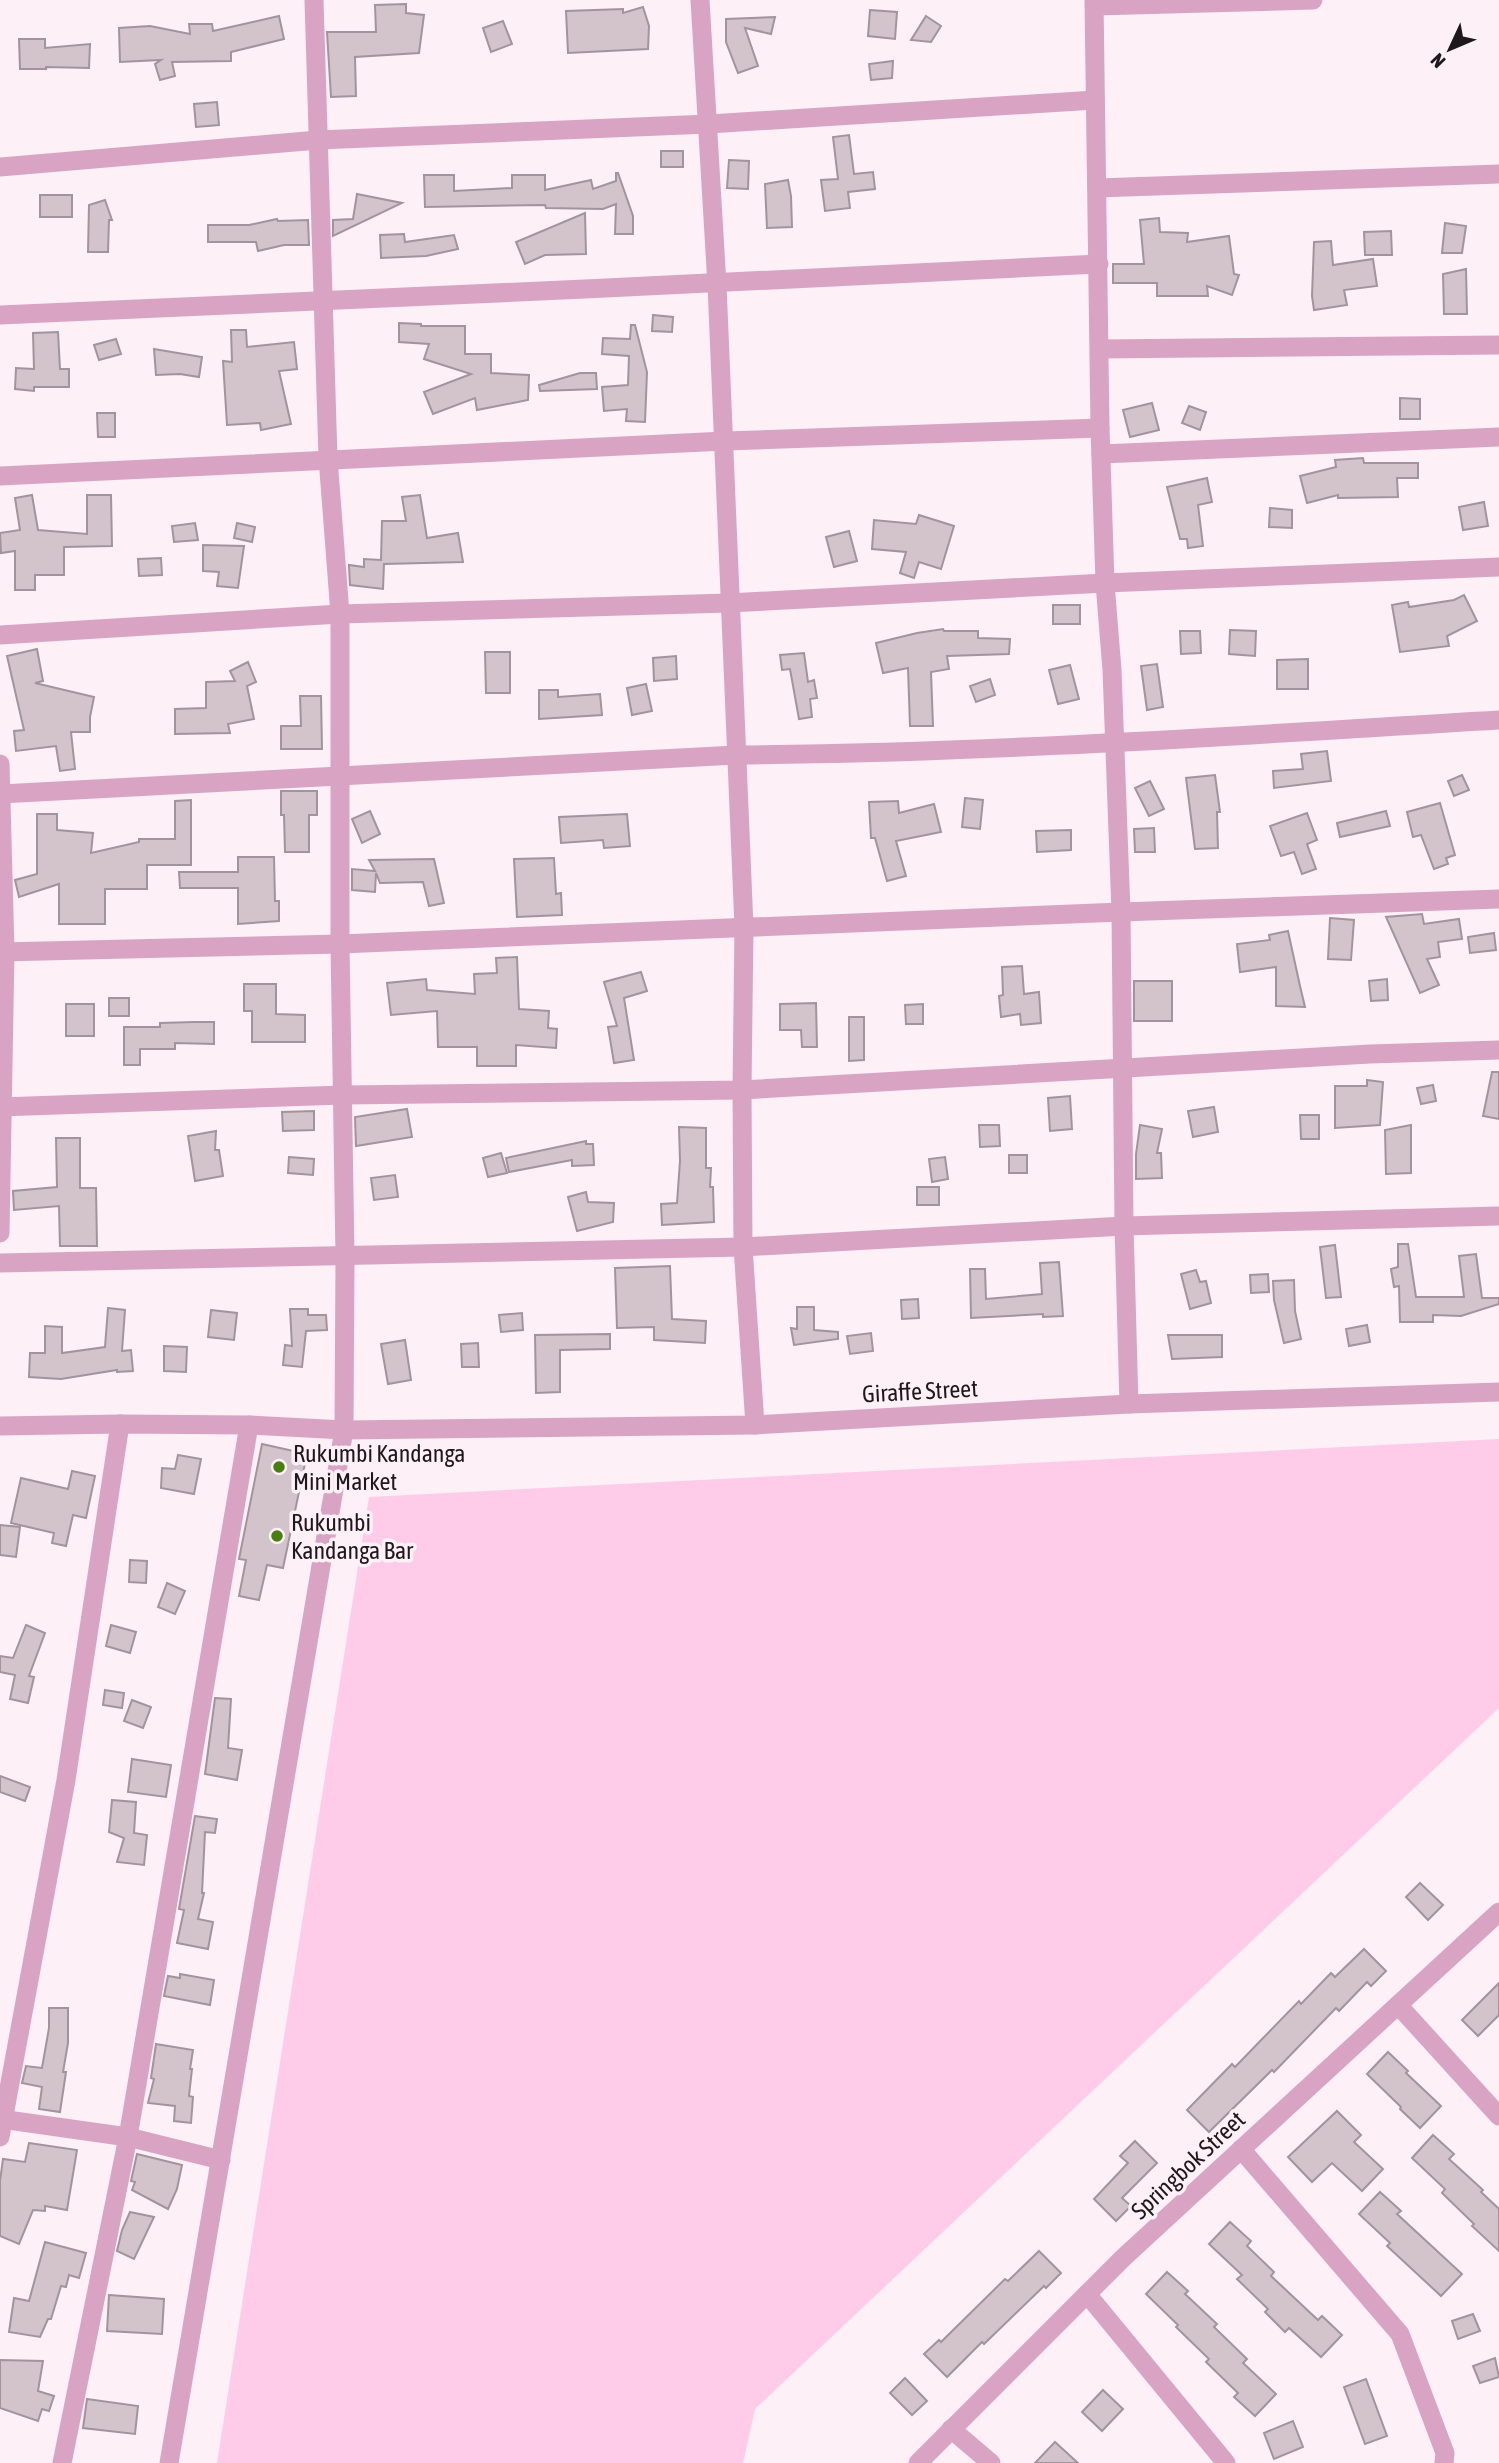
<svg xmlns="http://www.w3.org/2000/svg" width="1499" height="2463" viewBox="0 0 1499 2463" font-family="'Asap Condensed',sans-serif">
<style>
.green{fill:#fecce9}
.building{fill:#d3c4cc;stroke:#a2949c;stroke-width:2}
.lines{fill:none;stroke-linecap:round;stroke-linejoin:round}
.minor{stroke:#d9a4c3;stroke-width:19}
.poi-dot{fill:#497e10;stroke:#fdf0f7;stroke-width:2.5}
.labels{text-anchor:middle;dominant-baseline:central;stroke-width:7;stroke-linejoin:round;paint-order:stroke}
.street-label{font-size:24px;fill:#1e181b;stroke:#fdf0f7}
.poi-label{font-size:24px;fill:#1e181b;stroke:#fdf0f7;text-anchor:start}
</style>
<rect width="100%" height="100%" fill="#fdf0f7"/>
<path class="green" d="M1499,1439V1708L755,2409L743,2463H217L369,1497Z"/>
<g class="building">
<path d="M406,4V13L424,15L419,53L355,57L356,96L331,97L327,32H376L375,5Z"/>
<path d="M643,7L649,26L648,49L568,53L566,11L623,9V13Z"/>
<path d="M870,10L897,12L895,39L868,36Z"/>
<path d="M279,16L284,39L231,52V61L172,62L175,76L160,80L155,64L161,60L120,62L119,28L150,26L190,34L189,24H212L213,31Z"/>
<path d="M926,16L941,26L931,42L911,40Z"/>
<path d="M775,17L771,34L745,28L758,66L738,73L726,42V19Z"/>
<path d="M503,21L512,44L491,52L483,28Z"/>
<path d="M19,39H45V48L90,44L89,68L46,67V69H20Z"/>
<path d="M893,61L892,78L871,80L869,64Z"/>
<path d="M217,102L219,125L196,127L194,104Z"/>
<path d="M849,135L854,174L873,172L875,189L848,192L850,208L825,211L821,180L838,179L833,137Z"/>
<rect x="661" y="151" width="22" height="16"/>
<path d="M729,160L749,161L748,189L727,188Z"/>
<path d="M616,173H618L633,216V234H615L616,204L603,209L546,208L545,205L425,207L424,175H454V191L512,188V175H545V190L591,180L593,189L616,181Z"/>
<path d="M788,180L791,196L792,227L767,228L765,184Z"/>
<path d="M357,194L402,203L333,236V220L353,219Z"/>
<rect x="40" y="195" width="32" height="22"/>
<path d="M105,200L112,220H109L108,252H88L89,205Z"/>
<path d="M585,213L586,254L545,255L525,264L516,242Z"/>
<path d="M1159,218L1160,232L1188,233L1187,242L1229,236L1234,274L1239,275L1232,295L1207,286L1208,296H1157V283H1113V264H1144L1140,220Z"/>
<path d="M277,219L278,221L308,220L309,245H284L258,251L256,242H208V225H249Z"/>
<path d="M1445,223L1466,226L1462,253H1442Z"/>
<path d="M1391,231L1392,255H1365L1364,232Z"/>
<path d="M404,234L405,242L454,235L458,249L426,256L381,258L380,235Z"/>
<path d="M1331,241L1333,265L1373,259L1377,286L1344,290L1347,305L1314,310L1312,296L1314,242Z"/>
<path d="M1466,269L1467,314H1444L1443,274Z"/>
<path d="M653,315L673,317L672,332L652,331Z"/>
<path d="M399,323L421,324V326H465V354H491V373L529,375L528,400L477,410L475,398L433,414L424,392L471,374L424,359L429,344L399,342Z"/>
<path d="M631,325H635L647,372L645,422L626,421L627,409L604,411L602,387L628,385L629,356L602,354L603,338L630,339Z"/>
<path d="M231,330H246L247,347L294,342L297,369L279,371L291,424L261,430L260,423L227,425L223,361L232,362Z"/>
<path d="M58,332L60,369H69V387H34V391L15,389L16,368L34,369L33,333Z"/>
<path d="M116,339L121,354L99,360L94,345Z"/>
<path d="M154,349L202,357L199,377L180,374L156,375Z"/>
<path d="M580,373H596L597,389L540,391L539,385Z"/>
<path d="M1400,398L1420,399V419H1400Z"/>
<path d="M1152,403L1159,430L1130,437L1123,410Z"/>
<path d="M1189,406L1206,412L1200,430L1182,423Z"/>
<path d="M97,413H115V437H98Z"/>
<path d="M1363,458L1364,463H1418V478H1397L1398,497L1338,498V495L1307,503L1300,476L1336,467L1335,460Z"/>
<path d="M1207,478L1212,502L1198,505L1203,546L1188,548L1187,539H1180L1167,487Z"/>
<path d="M32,495L38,530L87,534V495H111L112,546L64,547V575H35V590H15V551L1,553L0,533L20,530L15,498Z"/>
<path d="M420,495L427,538L458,533L463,562L384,564L383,589L350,585L349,565L364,567V559L381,560L382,521H406L402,497Z"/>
<path d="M1484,502L1488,526L1463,530L1459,507Z"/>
<path d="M1270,508L1292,510V528L1269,527Z"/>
<path d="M919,515L954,526L941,569L919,562L914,578L900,573L906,552L872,549L874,520L916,524Z"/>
<path d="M195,523L198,540L174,542L172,526Z"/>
<path d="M237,523L255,527L252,542L234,538Z"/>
<path d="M849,531L857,561L834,567L826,537Z"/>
<path d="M203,545L244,546L238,588L217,586L219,572L203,571Z"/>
<path d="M161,558L162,575L139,576L138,559Z"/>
<path d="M1464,595L1477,621L1447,636L1449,646L1400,652L1392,605L1408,602L1409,607L1454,600Z"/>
<rect x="1053" y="605" width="27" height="19"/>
<path d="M943,629L944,631H978V638L1010,639L1009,654L947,656L949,669L931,672L933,726H910L908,668L883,673L876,643L917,633Z"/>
<path d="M1230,630L1256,631L1255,656L1229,654Z"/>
<path d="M1180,631H1200L1201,653L1181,654Z"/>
<path d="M37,649L43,681L35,683L94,697L90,717V732H71L75,769L60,771L56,746L16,751L14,731L24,730L7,656Z"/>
<path d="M485,652H510V693H486Z"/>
<path d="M804,653L808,682L814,680L817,698L810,699L812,717L799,719L790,669L782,670L780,655Z"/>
<path d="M676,656L677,679L654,681L653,658Z"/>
<path d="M1308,659V689H1277V660Z"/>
<path d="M248,662L256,682L247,686L254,719L228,724L230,733L175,734V709L206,708V682L235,681L230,671Z"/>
<path d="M1157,664L1163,707L1147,710L1141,666Z"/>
<path d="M1070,665L1079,699L1058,704L1049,670Z"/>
<path d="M990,679L995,695L976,702L970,686Z"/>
<path d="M646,684L652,711L632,715L627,688Z"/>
<path d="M539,690H558V697L600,694L602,715L539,719Z"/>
<path d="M300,696H321L322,749H281V726H301Z"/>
<path d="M1327,751L1331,781L1274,788L1273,771L1303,769L1301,754Z"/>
<path d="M1215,775L1220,812H1217L1218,848L1195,849L1186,778Z"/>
<path d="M1462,775L1469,790L1454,796L1448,781Z"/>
<path d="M1150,781L1164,809L1149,816L1135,788Z"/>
<path d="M281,791H317V815H309V852H285L284,815H281Z"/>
<path d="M965,798L983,800L980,829L962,827Z"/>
<path d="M191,800V865H147V889H105V924H59V884L19,897L15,880L37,874V814H57V830L93,833L91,853L139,842V839H175V801Z"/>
<path d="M898,801L899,813L934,804L941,832L896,841L906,876L887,881L875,838H871L869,802Z"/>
<path d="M1440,803L1455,855L1446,858L1448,864L1434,869L1421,835L1413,837L1407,812Z"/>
<path d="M370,811L380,834L362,843L352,819Z"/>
<path d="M1386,811L1390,826L1340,837L1337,823Z"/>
<path d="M1307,813L1317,840L1307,844L1316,869L1302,874L1294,852L1281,856L1270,826Z"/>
<path d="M627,814L630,846L604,848L603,840L561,843L559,817Z"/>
<path d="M1154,828L1155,852H1135L1134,829Z"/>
<path d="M1071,830V850L1037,852L1036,831Z"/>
<path d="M238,857H274L275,901H279V921L238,924V888H180L179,872H238Z"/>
<path d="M554,858L556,894L561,893L562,915L517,917L514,859Z"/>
<path d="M434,859L444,903L429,906L423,882L380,883L376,873L375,892L352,890V869L375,871L369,860Z"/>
<path d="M1422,914L1424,924L1459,919L1462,939L1438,942L1440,957L1427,959L1439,985L1420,993L1386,917Z"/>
<path d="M1330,918L1354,920L1351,960L1328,959Z"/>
<path d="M1288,931L1300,986L1305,1007L1276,1006V967L1240,972L1237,944L1270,940L1269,935Z"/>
<path d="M1494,933L1496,950L1470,953L1468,937Z"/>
<path d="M517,957L519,1009L549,1011L548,1028L557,1029L556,1048L516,1045V1066H477V1047H438L437,1011L391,1015L387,983L426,979L427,990L475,994L474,974L497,973L496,958Z"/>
<path d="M1022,966L1024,994L1039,992L1041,1023L1021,1025L1020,1014L1001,1017L999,996L1003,995L1002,967Z"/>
<path d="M641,972L647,991L624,998L634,1060L614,1063L608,1027L617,1026L604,982Z"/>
<path d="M1387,979L1388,1000L1371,1001L1369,981Z"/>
<rect x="1134" y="981" width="38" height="40"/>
<path d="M244,984H276V1014L305,1015V1042H252V1011H244Z"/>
<rect x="109" y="998" width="20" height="18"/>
<path d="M816,1003L817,1047H802L801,1030H780V1004Z"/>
<rect x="66" y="1004" width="28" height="32"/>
<path d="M923,1004V1024H906L905,1005Z"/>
<path d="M849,1017H864V1060L849,1061Z"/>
<path d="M194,1022H214V1044L175,1043V1049H140V1065H124V1027H160V1023Z"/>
<path d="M1492,1072H1499V1119L1483,1116Z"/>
<path d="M1367,1080L1383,1082L1380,1125L1335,1128V1086H1367Z"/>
<path d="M1433,1085L1436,1101L1421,1104L1417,1088Z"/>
<path d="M1070,1096L1072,1129L1050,1131L1048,1098Z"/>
<path d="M1214,1107L1218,1132L1193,1137L1188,1111Z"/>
<path d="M407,1109L412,1137L356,1146L355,1117Z"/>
<path d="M314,1111V1130L283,1131L282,1112Z"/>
<path d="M1300,1115H1319V1139H1301Z"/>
<path d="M979,1125H999L1000,1146L980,1147Z"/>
<path d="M1140,1125L1162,1129L1157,1153H1161L1162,1178L1136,1179V1154Z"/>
<path d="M1411,1125V1173L1386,1174L1385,1130Z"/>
<path d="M679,1127L706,1128V1168H711L710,1187H713L714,1222L662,1225L661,1204L677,1203L680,1161Z"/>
<path d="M216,1131L215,1150H219L223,1176L195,1181L188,1136Z"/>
<path d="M56,1138H80V1188H96L97,1246H60L59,1206L14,1210L13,1191L57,1187Z"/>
<path d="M586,1141V1144H593L594,1165L572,1166V1160L509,1172L506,1158Z"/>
<path d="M501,1153L507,1173L488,1177L483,1158Z"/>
<rect x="1009" y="1155" width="18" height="18"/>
<path d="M289,1157L314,1159L313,1175L288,1173Z"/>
<path d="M945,1157L948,1179L932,1182L929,1159Z"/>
<path d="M395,1175L398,1197L374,1200L371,1178Z"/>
<rect x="917" y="1187" width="22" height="18"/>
<path d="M586,1192L588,1202L614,1203L613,1222L577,1231L568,1197Z"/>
<path d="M1398,1244H1408L1416,1297H1464L1459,1256L1476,1254L1482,1298H1499V1304L1461,1316L1433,1315V1322H1400L1399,1286L1394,1287L1391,1269L1398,1267Z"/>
<path d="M1335,1245L1341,1297L1326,1298L1320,1247Z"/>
<path d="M1059,1262L1063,1316L1043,1317V1314L971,1318L970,1269H985L986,1299L1042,1294L1040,1263Z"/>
<path d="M670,1266L672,1319L706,1321L705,1343L654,1340V1327L617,1328L615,1268Z"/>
<path d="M1196,1270L1200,1282L1206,1281L1211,1303L1190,1309L1181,1274Z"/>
<path d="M1268,1274L1269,1292L1251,1293L1250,1275Z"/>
<path d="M1294,1280L1295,1311L1301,1339L1284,1343L1274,1300L1273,1281Z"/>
<path d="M918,1299L919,1318L902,1319L901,1300Z"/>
<path d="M797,1307H814V1330L838,1332V1339L794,1345L791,1328L797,1329Z"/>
<path d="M108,1308L125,1310L122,1351L131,1350L133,1371L117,1372V1370L61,1379L29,1377L30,1353H45V1326L62,1327V1353L105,1347Z"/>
<path d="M290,1309H308V1315H326L327,1330L306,1331L302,1367L283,1365L285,1345L292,1346Z"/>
<path d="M211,1310L237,1313L234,1340L208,1337Z"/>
<path d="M522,1313L523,1330L501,1332L499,1315Z"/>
<path d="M1367,1325L1370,1342L1349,1346L1346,1329Z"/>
<path d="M871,1333L873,1351L850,1354L847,1336Z"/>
<path d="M610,1334V1349L560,1350V1392L536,1393L535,1335Z"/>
<path d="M1168,1335H1222V1357L1172,1359Z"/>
<path d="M405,1340L411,1380L388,1384L381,1344Z"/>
<path d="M478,1343L479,1367H462L461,1344Z"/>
<path d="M164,1346L187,1347L186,1372L164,1371Z"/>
<path d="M262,1444L307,1454L283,1568L267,1565L259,1600L239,1596L246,1560L239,1559Z"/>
<path d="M178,1455L201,1459L194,1494L161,1488L162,1468L175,1469Z"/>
<path d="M72,1471L95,1476L86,1518L73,1515L66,1546L52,1543L54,1533L11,1523L21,1478L68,1489Z"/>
<path d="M0,1525L20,1527L16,1557L0,1555Z"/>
<path d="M130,1560L147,1561L146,1583L129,1582Z"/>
<path d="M167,1583L185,1591L175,1614L158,1607Z"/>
<path d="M26,1625L45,1633L29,1676L34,1677L28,1703L10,1699L15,1675L0,1672V1656L13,1658Z"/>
<path d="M111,1625L136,1632L130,1653L106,1646Z"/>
<path d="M105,1690L124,1693L122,1708L103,1705Z"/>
<path d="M215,1698L231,1699L228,1748L242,1750L237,1780L205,1774Z"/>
<path d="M132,1700L151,1707L143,1728L124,1721Z"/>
<path d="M132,1759L171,1765L166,1797L128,1792Z"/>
<path d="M0,1776L30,1787L25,1801L0,1792Z"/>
<path d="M112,1800L136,1802L134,1833L147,1835L144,1865L117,1862L124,1838L109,1832Z"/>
<path d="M195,1816L217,1819L215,1833L205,1832L202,1893H204L198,1919L213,1922L208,1949L177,1943L184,1910L179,1909Z"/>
<path d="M1420,1883L1443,1905L1428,1920L1406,1897Z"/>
<path d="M1364,1949L1386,1971L1371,1986L1367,1982L1339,2011L1336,2008L1274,2072L1272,2070L1209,2132L1187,2110L1232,2064L1235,2067L1299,2001L1301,2004L1331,1973L1335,1977Z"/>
<path d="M180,1974L214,1980L210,2005L164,1996L168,1976L180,1978Z"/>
<path d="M1499,1983V2015L1478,2036L1462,2020Z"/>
<path d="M49,2008H68V2043L63,2072H66L60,2112L39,2109L42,2087L22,2083L26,2066L42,2068L49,2028Z"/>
<path d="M156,2044L193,2050L190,2069H192L189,2096L193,2097L191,2123L174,2121L175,2106L148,2103L154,2079L151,2078Z"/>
<path d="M1388,2052L1408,2071L1406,2073L1441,2106L1420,2128L1400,2109L1401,2107L1367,2074Z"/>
<path d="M1337,2111L1361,2135L1354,2142L1383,2169L1362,2191L1332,2163L1312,2182L1288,2157Z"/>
<path d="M1433,2135L1454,2154L1449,2159L1483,2190L1481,2192L1499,2209V2251L1472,2226L1474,2224L1442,2193L1445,2189L1412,2158Z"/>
<path d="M1135,2141L1157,2163L1122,2198L1131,2206L1116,2221L1094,2199L1128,2163L1120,2156Z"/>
<path d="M29,2143L77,2150L67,2210L45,2206V2211L33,2210L19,2244L0,2236V2181L3,2159L25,2162Z"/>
<path d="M137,2154L182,2165L177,2189L168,2209L132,2190L135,2182L131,2181Z"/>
<path d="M1380,2192L1401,2211L1397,2214L1462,2274L1441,2296L1387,2246L1390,2243L1359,2214Z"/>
<path d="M130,2212L154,2217L134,2259L117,2251L122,2230Z"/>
<path d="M1230,2222L1251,2241L1247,2246L1274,2272L1271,2276L1318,2320L1322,2316L1342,2335L1321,2357L1289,2328L1285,2332L1265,2312L1268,2309L1237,2279L1242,2275L1209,2244Z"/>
<path d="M45,2242L86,2253L79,2278L69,2275L66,2287L61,2286L51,2319H48L40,2337L9,2332L14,2298L29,2301Z"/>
<path d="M1039,2251L1061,2273L1046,2288L1044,2286L984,2344L982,2342L947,2377L924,2354L939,2340L941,2342L1005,2279L1008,2281Z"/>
<path d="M1167,2272L1188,2291L1185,2294L1217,2324L1214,2327L1247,2359L1243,2363L1276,2394L1255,2416L1234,2397L1238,2393L1206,2362L1209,2359L1176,2327L1178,2325L1146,2294Z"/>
<path d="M109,2295L164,2299L162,2334L107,2331Z"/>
<path d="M1473,2314L1480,2331L1458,2339L1452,2321Z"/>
<path d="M1495,2358L1499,2377L1480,2383L1473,2366Z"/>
<path d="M0,2360L43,2361L38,2391L54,2396L49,2411L42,2409L38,2421L0,2408Z"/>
<path d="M905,2378L927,2401L912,2415L890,2393Z"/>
<path d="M1366,2379L1387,2436L1365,2444L1344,2387Z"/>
<path d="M1103,2390L1123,2409L1102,2431L1082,2412Z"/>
<path d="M87,2399L138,2406L135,2434L83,2428Z"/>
<path d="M1293,2421L1303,2447L1274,2459L1264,2433Z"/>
<path d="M1055,2442L1078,2463H1035Z"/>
</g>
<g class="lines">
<g class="minor">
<path d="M700,0L717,285L744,927L742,1090L743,1247L755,1425"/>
<path d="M1094,0L1100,428L1105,583L1112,670L1121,912L1124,1226L1129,1404"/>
<path d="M1095,6L1313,0"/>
<path d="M0,167L318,140L709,124L1095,100"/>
<path d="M1097,188L1499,174"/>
<path d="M0,315C366,298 733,284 1099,264"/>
<path d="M1100,349L1499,345"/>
<path d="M1101,454L1499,437"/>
<path d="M0,476L725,441L1100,428"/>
<path d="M0,635L340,614L729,603L1105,583L1499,567"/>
<path d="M0,764L5,952L0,1233"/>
<path d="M0,794L736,755C991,753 1245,735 1499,720"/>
<path d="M0,952L340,944L1121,912L1499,899"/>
<path d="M0,1107L343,1095L742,1090L1370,1054L1499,1050"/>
<path d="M0,1263L743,1247L1124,1226L1499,1216"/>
<path d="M0,1426L120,1424L249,1425L344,1430L755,1425L1129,1404L1499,1392"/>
<path d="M1398,2005L1499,2116"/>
<path d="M0,2119L128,2137L221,2160"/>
<path d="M0,2137L66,1780L120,1424"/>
<path d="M1241,2149L1400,2334L1445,2453L1444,2463"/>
<path d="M1087,2294L1226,2463"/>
<path d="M951,2429L991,2463"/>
<path d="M62,2463L128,2137L249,1425"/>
<path d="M169,2463L344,1430L345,1257L340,944V614L328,458L314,0"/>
<path d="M918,2463L1123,2258L1499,1912"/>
</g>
</g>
<g class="poi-dot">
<circle cx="279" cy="1467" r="7"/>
<circle cx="277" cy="1536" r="7"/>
</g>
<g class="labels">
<g class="street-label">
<text transform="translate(920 1391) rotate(-3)">Giraffe Street</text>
<text transform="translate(1188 2165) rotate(-43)">Springbok Street</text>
</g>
<g class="poi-label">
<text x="293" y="1453">Rukumbi Kandanga<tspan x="293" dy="28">Mini Market</tspan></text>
<text x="291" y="1522">Rukumbi<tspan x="291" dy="28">Kandanga Bar</tspan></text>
</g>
</g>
<g transform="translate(1450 49) rotate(226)" stroke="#fdf0f7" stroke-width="5" paint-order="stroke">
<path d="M0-5L12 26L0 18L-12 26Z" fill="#1e181b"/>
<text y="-10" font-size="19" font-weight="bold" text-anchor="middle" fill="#1e181b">N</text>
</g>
</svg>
